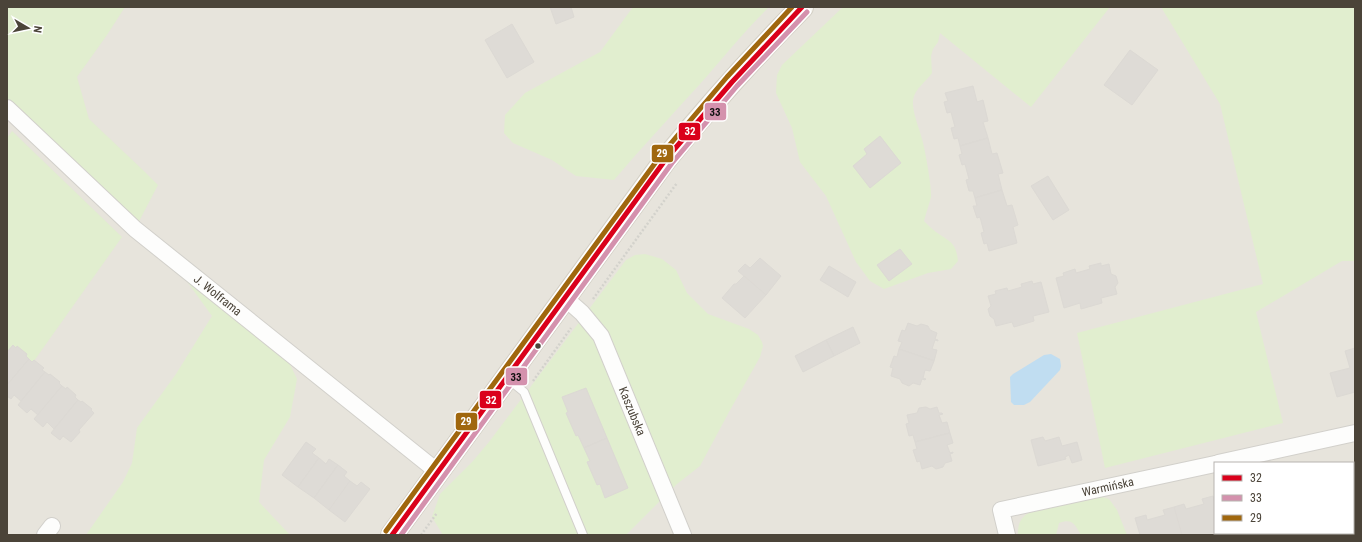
<svg xmlns="http://www.w3.org/2000/svg" width="1362" height="542" viewBox="0 0 1362 542" font-family="'Roboto Condensed',sans-serif">
<style>
.residential{fill:#e7e4dc;fill-rule:evenodd}
.green{fill:#e1eecf}
.water{fill:#c0ddf1}
.building{fill:#dedbd6;stroke:#dcd9d4}
.lines{fill:none;stroke-linecap:round;stroke-linejoin:round}
.lane-casing{stroke:#d2d0cb;stroke-width:10}
.street-casing{stroke:#d2d0cb;stroke-width:18}
.secondary-casing{stroke:#d3cfc5;stroke-width:24}
.path{stroke:#d3d2cc;stroke-width:2.5;stroke-dasharray:2 2;stroke-linecap:butt}
.lane{stroke:#fdfdfc;stroke-width:8}
.street{stroke:#fdfdfc;stroke-width:16}
.secondary{stroke:#f7f6f1;stroke-width:22}
.bus-1-casing{stroke:#fff;stroke-width:8}
.bus-2-casing{stroke:#fff;stroke-width:8}
.bus-3-casing{stroke:#fff;stroke-width:8}
.bus-1{stroke:#da001b;stroke-width:5}
.bus-2{stroke:#d491ad;stroke-width:5}
.bus-3{stroke:#a0670e;stroke-width:5}
.bus-dot{fill:#4b4439;stroke:#fff;stroke-width:1.5}
.labels{text-anchor:middle;dominant-baseline:central;stroke-width:3;stroke-linejoin:round;paint-order:stroke}
.street-label{font-size:12px;fill:#4b4439;stroke:#fff}
.line-badge{stroke:#fff;stroke-width:1.5}
.badge-label{font-size:11px;text-anchor:middle;font-weight:bold;fill:#fff}
.pale-badge-label{font-size:11px;text-anchor:middle;font-weight:bold;fill:#111}
</style>
<rect width="100%" height="100%" fill="#f4f2ee"/>
<path class="residential" d="M7,7H1355V535H7ZM1215,463H1353V533H1215Z"/>
<g class="green">
<path d="M7,7H125L107,35L77,77L89,119L145,172L158,185L135,229L7,108Z"/>
<path d="M633,7H769C744,31 723,58 700,84C671,116 642,147 614,180L576,176L552,160L513,143L504,133L505,115L525,93L600,52Z"/>
<path d="M843,7H1110L1031,107L940,33L938,42L933,49L931,56L932,73C926,82 915,88 913,100C912,112 919,127 922,139C925,149 932,188 931,197C929,205 926,213 924,221C928,225 932,229 936,232C950,242 956,242 958,261L951,269L928,273L884,289L870,281L856,262L826,196L800,162L792,128L776,93L777,75L782,65Z"/>
<path d="M1161,7H1355V261H1342L1256,312L1283,423L1105,468L1077,333L1263,284L1220,104Z"/>
<path d="M12,131L122,237L7,399V138Z"/>
<path d="M645,254L662,259L676,270L687,293L708,314L749,329L758,335L762,342L763,346L760,357L729,412L700,466L677,484L626,535H443L432,517L440,494L473,461L489,442L626,260L635,255Z"/>
<path d="M175,265L280,344L297,379L290,417L264,460L259,502L290,535H86L123,482L132,463L137,428L176,374L212,316Z"/>
<path d="M1099,496L1109,499L1117,510L1127,535H1081C1075,525 1073,518 1059,523L1056,535H1018C1018,531 1018,524 1021,520C1031,503 1080,500 1099,496Z"/>
</g>
<path class="water" d="M1051,354L1060,359L1061,366L1060,370L1030,402L1024,405H1014L1011,402L1010,377L1013,374L1044,355Z"/>
<g class="building">
<path d="M550,7H571L574,17L556,24Z"/>
<path d="M512,24L534,62L507,78L485,40Z"/>
<path d="M1130,50L1158,70L1132,105L1104,85Z"/>
<path d="M973,86L977,102L983,100L988,121L983,122L988,138L960,146L958,138L954,139L951,128L955,127L951,112L947,113L944,102L948,101L945,93Z"/>
<path d="M880,136L901,163L870,188L853,166L867,154L864,149Z"/>
<path d="M988,138L992,154L997,153L1003,173L998,174L1002,190L975,198L973,191H969L966,180L969,179L965,164L962,165L959,155L962,154L960,146Z"/>
<path d="M1048,176L1069,210L1053,220L1031,186Z"/>
<path d="M1002,190L1007,206L1012,205L1018,225L1013,227L1017,243L989,251L987,243L984,244L981,233L984,232L980,217L977,218L973,206H977L975,198Z"/>
<path d="M900,249L912,264L889,281L877,265Z"/>
<path d="M760,258L781,276L766,295L738,271L745,264L750,268Z"/>
<path d="M1101,263V266L1109,264L1111,274L1116,276L1118,283L1115,287L1117,294L1101,298L1102,303L1081,309L1080,303L1064,308L1056,278L1064,276L1063,273L1075,269L1076,273L1090,269L1089,266Z"/>
<path d="M829,266L856,282L848,297L820,280Z"/>
<path d="M744,276L766,295L745,318L722,298L734,284H736Z"/>
<path d="M1032,281L1033,284L1041,282L1049,312L1033,316L1034,321L1014,327L1012,322L996,326L994,319L990,316L988,309L991,306L988,296L996,294L995,291L1007,288L1008,291L1022,287L1021,284Z"/>
<path d="M908,323L917,326L921,324L928,326L930,330L937,333L935,339L938,340V341L935,340L932,349L937,350L934,361L899,349L902,342L898,341L902,330L905,331Z"/>
<path d="M853,327L860,343L834,356L826,340Z"/>
<path d="M826,340L834,356L803,372L795,356Z"/>
<path d="M13,345L16,348L17,346L27,354L26,356L29,359L7,385V352Z"/>
<path d="M1355,348V392L1337,397L1330,373L1350,368L1345,351Z"/>
<path d="M899,349L934,361L930,371L925,370L923,378L926,379L925,380L922,379L920,385L913,383L909,386L902,383L900,379L891,376L893,368L890,367L894,356L897,357Z"/>
<path d="M29,359L32,362L34,360L44,368L42,370L45,372L21,401L14,395L11,399L7,396V385Z"/>
<path d="M45,372L49,375L50,374L60,382L59,383L62,386L38,415L31,409L27,413L18,405Z"/>
<path d="M62,386L66,389L67,387L76,395L75,397L78,400L54,429L47,422L43,427L34,419Z"/>
<path d="M586,388L607,438L584,448L578,435L576,436L566,413L568,412L562,397Z"/>
<path d="M78,400L81,402L82,401L92,409L91,410L94,413L79,430L80,432L71,442L63,436L60,440L51,433Z"/>
<path d="M926,407L930,409L937,407L939,413H942L943,414L939,415L942,423L947,422L950,433L915,442L913,435L909,436L906,424L909,423L907,415L917,413L919,408Z"/>
<path d="M950,433L953,443L947,445L950,453L953,452V453L950,454L952,461L945,463L943,467L936,469L932,466L922,469L920,461L917,462L913,450L917,449L915,442Z"/>
<path d="M1043,437L1045,441L1059,437L1062,446L1077,442L1082,460L1072,463L1069,455L1065,457L1066,459L1038,466L1031,440Z"/>
<path d="M607,438L628,488L605,498L600,484L597,485L587,462L590,461L584,448Z"/>
<path d="M306,442L316,449L312,453L319,458L298,487L282,475Z"/>
<path d="M319,458L326,464L329,459L338,465L314,498L298,487Z"/>
<path d="M338,465L347,472L344,476L350,481L329,510L314,498Z"/>
<path d="M350,481L357,486L361,482L370,489L345,522L329,510Z"/>
<path d="M1213,496L1215,503V533H1223L1224,535H1182L1174,507L1184,504L1186,509L1204,504L1202,499Z"/>
<path d="M1174,507L1182,535H1140L1135,518L1146,515L1147,520L1165,515L1163,510Z"/>
</g>
<g class="lines">
<g class="lane-casing">
<path id="lane" d="M507,378L524,392L583,535"/>
</g>
<g class="street-casing">
<g id="street">
<path id="s1" d="M7,108L135,229L438,472"/>
<path id="s2" d="M565,298L582,313L601,336L683,535"/>
<path d="M1218,463L1355,433"/>
<path d="M45,535L52,526"/>
<path id="s3" d="M1007,535L1001,510L1215,464"/>
</g>
</g>
<g class="secondary-casing">
<path id="secondary" d="M392,535L666,159C709,106 754,56 802,7"/>
</g>
<g class="path">
<path d="M593,299L677,183"/>
<path d="M533,381L571,328"/>
<path d="M421,535L437,513"/>
</g>
<use href="#lane" class="lane"/>
<use href="#street" class="street"/>
<use href="#secondary" class="secondary"/>
<g class="bus-1-casing">
<path id="bus-1" d="M392,535L666,159L732,82L802,7"/>
</g>
<g class="bus-2-casing">
<path id="bus-2" d="M401,535L672,163L737,86L807,12"/>
</g>
<g class="bus-3-casing">
<path id="bus-3" d="M386,531L661,155L727,77L792,7"/>
</g>
<use href="#bus-1" class="bus-1"/>
<use href="#bus-2" class="bus-2"/>
<use href="#bus-3" class="bus-3"/>
</g>
<circle class="bus-dot" cx="538" cy="346" r="3.5"/>
<g class="labels">
<g class="street-label">
<text stroke="none"><textPath href="#s1" startOffset="282">J. Wolframa</textPath></text>
<text stroke="none"><textPath href="#s2" startOffset="134">Kaszubska</textPath></text>
<text stroke="none"><textPath href="#s3" startOffset="135">Warmińska</textPath></text>
</g>
</g>
<g class="line-badge">
<rect x="704" y="102" width="23" height="19" rx="4" fill="#d491ad"/>
<rect x="678" y="122" width="23" height="19" rx="4" fill="#da001b"/>
<rect x="651" y="144" width="23" height="19" rx="4" fill="#a0670e"/>
<rect x="505" y="367" width="23" height="19" rx="4" fill="#d491ad"/>
<rect x="479" y="390" width="23" height="19" rx="4" fill="#da001b"/>
<rect x="455" y="412" width="23" height="19" rx="4" fill="#a0670e"/>
</g>
<g class="badge-label">
<text x="690" y="135">32</text>
<text x="662" y="157">29</text>
<text x="491" y="404">32</text>
<text x="466" y="425">29</text>
</g>
<g class="pale-badge-label">
<text x="715" y="116">33</text>
<text x="516" y="381">33</text>
</g>
<rect width="1362" height="542" fill="none" stroke="#4b4439" stroke-width="16"/>
<rect x="1214" y="462" width="140" height="72" fill="#ffffff" stroke="#b7b4b0"/>
<rect x="1222" y="475" width="20" height="6" fill="#da001b" stroke="#b7b4b0"/>
<text x="1250" y="482" font-size="12" fill="#4b4439">32</text>
<rect x="1222" y="495" width="20" height="6" fill="#d491ad" stroke="#b7b4b0"/>
<text x="1250" y="502" font-size="12" fill="#4b4439">33</text>
<rect x="1222" y="515" width="20" height="6" fill="#a0670e" stroke="#b7b4b0"/>
<text x="1250" y="522" font-size="12" fill="#4b4439">29</text>
<g transform="translate(28 28) rotate(99)" stroke="#ffffff" stroke-width="3" paint-order="stroke">
<path d="M0-3L7 15L0 10L-7 15Z" fill="#4b4439"/>
<text y="-6" font-size="11" font-weight="bold" text-anchor="middle" fill="#4b4439">N</text>
</g>
</svg>
